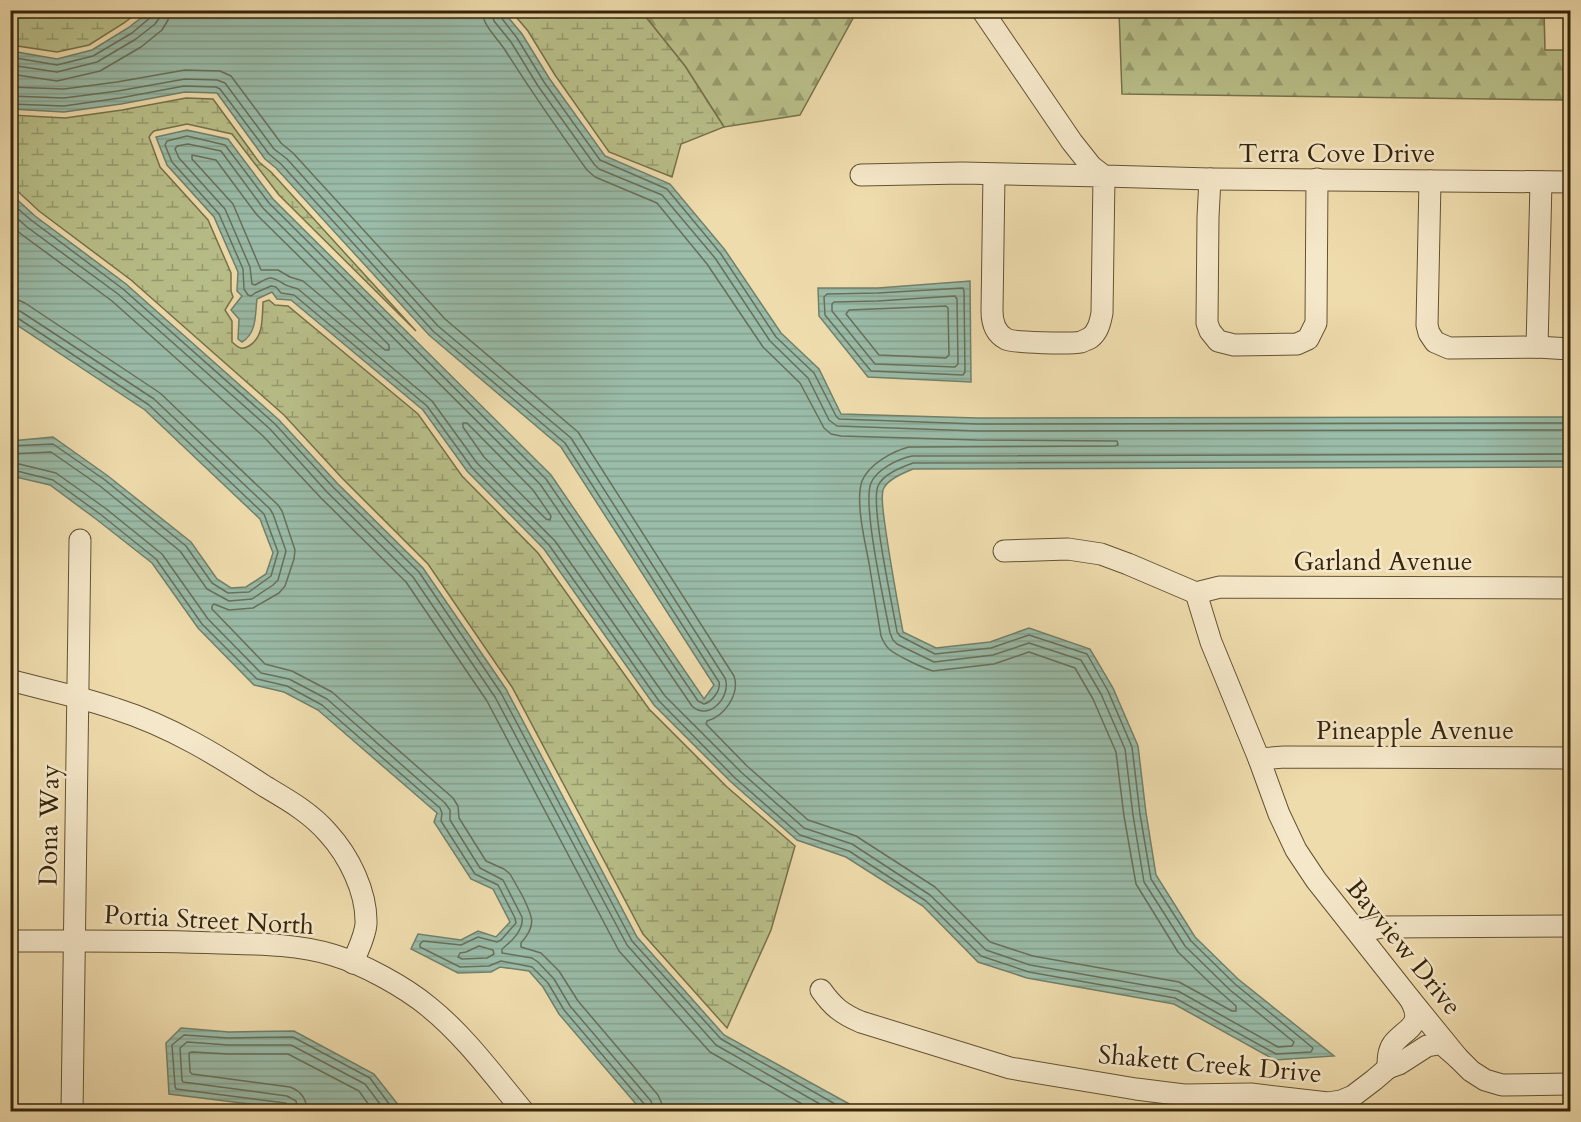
<svg xmlns="http://www.w3.org/2000/svg" width="1581" height="1122" viewBox="0 0 1581 1122" font-family="Cardo,serif">
<style>
.forest{fill:url(#forest-firs);stroke:#78724a;stroke-width:1.5}
.wetland{fill:url(#wetland-marsh);stroke:#78724a;stroke-width:1.5}
.water{fill:url(#water-rules);stroke:#728069;stroke-width:1.5}
.lines{fill:none;stroke-linecap:round;stroke-linejoin:round}
.shore{stroke:#68705a;stroke-width:1.5}
.minor-casing{stroke:#645333;stroke-width:23}
.minor{stroke:#f5e8ca;stroke-width:21}
.labels{text-anchor:middle;dominant-baseline:central;stroke-width:5;stroke-linejoin:round;paint-order:stroke}
.street-label{font-size:26px;fill:#36250a;stroke:#f5e8ca}
</style>
<defs>
<pattern id="forest-firs" width="22" height="20" patternUnits="userSpaceOnUse" patternTransform="scale(1.5)"><rect width="22" height="20" fill="#b9c08a"/><path d="M5 1l3.5 6h-7zM16 11l3.5 6h-7z" fill="#979c6f"/></pattern>
<pattern id="wetland-marsh" width="20" height="14" patternUnits="userSpaceOnUse" patternTransform="scale(1.5)"><rect width="20" height="14" fill="#b9c08a"/><path d="M1 5h8M5 5V1M11 12h8M15 12V8" fill="none" stroke="#979c6f"/></pattern>
<pattern id="water-rules" width="6" height="5" patternUnits="userSpaceOnUse" patternTransform="scale(1.5)"><rect width="6" height="5" fill="#9abca9"/><path d="M0 2.5h6" fill="none" stroke="#85a190"/></pattern>
</defs>
<rect width="100%" height="100%" fill="#efdcad"/>
<filter id="stains"><feTurbulence type="fractalNoise" baseFrequency=".00333" numOctaves="4"/><feColorMatrix values="0 0 0 0 .2 0 0 0 0 .09 0 0 0 0 .02 0 0 0 .5 -.17"/></filter>
<radialGradient id="worn" r=".72"><stop offset=".6" stop-color="#630" stop-opacity="0"/><stop offset="1" stop-color="#630" stop-opacity=".3"/></radialGradient>
<g class="forest">
<path d="M641,11H857L800,115L724,127L685,66Z"/>
<path d="M1119,11H1544L1545,50H1570V100L1122,94Z"/>
</g>
<g class="wetland">
<path d="M10,11L11,10L140,11L124,23L89,45L57,52L11,45Z"/>
<path d="M511,11H641L685,66L724,127L681,144L672,177L609,152L555,75L528,31Z"/>
<path d="M186,98L213,99L259,162L271,172L416,331L279,195L232,134L187,124L154,131L151,134L149,137L160,167L208,220L231,273V291L233,297L225,310L232,321V342C238,347 241,351 249,346C264,337 262,318 263,302L269,300L275,305L288,306L418,414L462,476L538,553L649,709L727,787L795,846L771,930L727,1028L643,934L512,687L428,564L342,478L284,415L131,280L39,211L11,185V115L65,118L122,110Z"/>
</g>
<g class="water">
<path d="M150,11H503L522,34L549,78L605,156L670,184L725,250L781,333L819,369L841,414L977,418L1570,417V467L913,469C903,473 886,480 883,490C881,499 883,509 884,518C889,556 896,594 903,632L936,648L990,642L1029,628L1090,649L1113,688L1138,746L1146,813L1156,875L1195,937L1238,979L1334,1056L1275,1060L1174,1004L1027,978L978,962L923,906L846,857L797,840L731,782L654,705L544,549L467,471L423,410L291,300L277,299L272,292L257,299C255,315 257,333 242,342L238,339L239,319L231,310L242,296L237,291L238,272L214,217L167,165L156,137L187,130L228,139L273,199L551,475L704,699L714,685L561,447L429,335L276,168L265,159L217,93L185,92L121,104L64,112L11,109V51L57,59L92,50L128,28Z"/>
<path d="M11,194L35,216L126,284L279,420L337,483L423,568L506,689L637,937L724,1035L862,1111H642L559,1014L543,987L529,971L500,967L491,972L458,973L411,949L418,934L461,940L478,931L496,937L510,922L493,889L471,879L434,822L437,813L318,710L284,692L254,685L198,628L152,563L96,519L50,485L16,477L11,479V441L53,437L108,476L191,542L217,579L231,588L246,587L266,574L273,553L260,519L145,410L11,321Z"/>
<path d="M970,281L971,382L868,377L819,316L818,288H878Z"/>
<path d="M181,1028L229,1032L294,1031L374,1074L403,1111H307L169,1094L166,1043Z"/>
</g>
<g class="lines">
<g class="shore">
<path d="M491,10L494,21L511,42L538,86L594,164L599,169L662,195L715,258L770,341L808,378L829,420L837,426L977,431L1570,430"/>
<path d="M499,10L500,16L517,38L544,82L600,160L667,189L721,254L776,337L814,373L836,416L839,419L977,424L1570,423"/>
<path d="M10,57L57,65L93,56L132,33L151,17L153,10"/>
<path d="M10,65L57,72L97,62L136,39L155,24L160,17L161,10"/>
<path d="M10,74L57,81L100,71L141,47L162,30L168,20L170,10"/>
<path d="M10,87L64,89L117,82L185,70L220,71L231,76L281,143L293,153L445,319L578,432L734,676C740,694 725,716 707,721L706,724L747,766L808,820L856,836L935,887L990,942L1033,956L1179,982L1232,1011H1236V1006L1210,983L1178,952L1136,884L1124,816L1116,752L1093,699L1075,668L1029,652L994,664L933,671C923,668 897,656 889,649C885,645 883,641 881,636C877,612 873,588 869,563C865,542 855,501 862,481C869,464 893,451 909,447L1115,446L1118,445L1117,441L977,440L841,436L831,434L824,428L800,383L763,347L707,264L657,203L595,177L587,170C558,130 531,91 505,50C497,37 483,27 482,10"/>
<path d="M10,96L64,98L118,91L185,79L217,80L225,83L274,149L287,159L438,326L571,438L725,678C732,696 709,722 692,706L540,484L263,208L221,151L188,144L177,146L175,149L179,158L225,209L250,267L252,284L255,285C270,277 269,275 284,284C288,287 294,287 298,289L432,401L477,463L555,541L665,696L741,772L804,828L852,844L930,895L986,950L1030,965L1178,991L1278,1047L1292,1046L1294,1042L1230,990L1185,946L1144,882L1133,815L1125,749L1101,694L1081,660L1029,643L993,655L934,662L897,644L893,640L890,633C885,606 862,504 871,483C877,469 898,459 912,456L1570,454"/>
<path d="M10,104L64,106L120,98L184,86L216,87L220,89L269,154L281,164L433,331L565,443L719,682C721,690 712,702 704,704L698,701L546,479L269,203L225,145L187,136L167,141L165,145L172,162L219,214L243,269L244,289L248,295L251,296L255,293L271,286L276,287L281,293L294,295L427,406L472,468L549,545L659,701L735,778L800,835L849,851L926,901L981,956L1029,972L1175,998L1276,1054L1311,1052L1313,1048L1235,984L1191,941L1151,879L1140,814L1132,747L1108,691L1087,654L1029,635L991,648L935,654L900,636L897,632C893,607 870,504 878,486C883,474 902,467 913,463L1570,461"/>
<path d="M192,155L216,160L257,215L389,345V350H385L303,281L290,277L278,270H261L233,204L192,159Z"/>
<path d="M10,202L31,220L123,289L275,424L333,487L419,572L501,693L632,941L721,1039L849,1112"/>
<path d="M10,212L27,227L118,294L270,429L327,492L413,577L495,697L627,945L716,1045L834,1112"/>
<path d="M10,224L21,234L112,301L263,436L321,498L406,582L487,701L619,951L710,1052L816,1112"/>
<path d="M963,288L964,291L965,372L963,375L871,371L825,315L824,297L827,294L878,293Z"/>
<path d="M955,296L957,299L958,364L955,367L875,364L832,311V304L834,302L878,301Z"/>
<path d="M10,300H18L25,303L160,393L278,505L282,511L295,550L294,559L285,586L279,593L253,608L229,610L214,604L212,606V609L265,664L292,671L332,692L453,798L458,806L459,818L486,861L504,869L510,874C514,881 518,888 522,895C532,916 538,924 521,943V947L541,953L559,971L578,1001L658,1095L662,1104L663,1112"/>
<path d="M946,306L948,308L949,355L946,358L879,355L846,314L849,310Z"/>
<path d="M10,309L20,311L154,399L270,509L273,514L286,551L278,580L273,585L252,599L229,601L207,589L180,551L100,486L51,452L10,454"/>
<path d="M10,316L16,317L149,405L264,514L278,552L271,576L249,592L228,593L212,583L186,546L105,480L53,444L10,446"/>
<path d="M463,423H467L533,490L551,516L550,520L546,519L484,457L463,427Z"/>
<path d="M10,464H19L56,473L105,508L162,554L208,619L261,673L289,679L327,699L445,803L450,810V820L480,868L503,880L522,917C524,930 512,941 502,949V953L532,958L538,962L554,979L570,1006L651,1101L654,1112"/>
<path d="M10,473L17,471L53,480L100,514L156,559L202,624L257,679L287,686L322,705L440,808L442,813L441,821L475,874L498,885L515,918L516,923L501,940L497,942L478,937L461,945L423,941L420,944V947L460,967L489,966L501,961L532,967L548,983L564,1010L645,1105L646,1112"/>
<path d="M479,946L493,950L494,954L487,958L462,959L458,957L460,953L466,952Z"/>
<path d="M291,1112L290,1106L285,1103L176,1089L175,1086L172,1045L184,1035L228,1038L293,1037L370,1078L395,1112"/>
<path d="M298,1112L296,1101L287,1096L183,1082L182,1080L180,1048L187,1042L228,1045H291L365,1084L386,1112"/>
<path d="M307,1112C307,1099 301,1091 290,1087L192,1074L190,1072L189,1053L192,1052L228,1054H288L359,1091L374,1112"/>
</g>
<g class="minor-casing">
<g id="minor">
<path d="M982,10L1072,142L1091,166L1104,176L1210,179L1570,182"/>
<path d="M861,175L963,173L1104,176L1102,313C1100,323 1098,332 1090,338C1088,339 1083,341 1081,342C1071,344 1014,343 1006,339C995,333 992,322 992,311L994,174"/>
<path d="M1210,179L1208,217L1207,323L1210,331L1218,341L1234,345L1297,344L1308,339L1316,323L1317,179"/>
<path d="M1430,181L1427,325L1429,333L1435,342L1449,348L1537,347L1570,349"/>
<path d="M1537,347L1541,182"/>
<path d="M1004,551L1068,549L1101,554L1128,564L1196,593L1220,587L1570,588"/>
<path d="M1196,593L1211,642L1259,759L1279,814L1296,850L1316,880L1410,999L1458,1058L1471,1071L1485,1080L1502,1085L1570,1084"/>
<path d="M10,680C46,690 82,697 116,709C170,726 219,756 266,787C288,800 311,813 328,833C349,856 367,892 366,924C365,937 357,951 353,963"/>
<path d="M1259,759L1284,757L1570,758"/>
<path d="M1358,932L1382,927L1570,926"/>
<path d="M10,941C80,941 150,940 220,943C258,944 297,944 333,955C363,964 405,987 429,1007C465,1036 494,1076 524,1112"/>
<path d="M821,990C833,1007 842,1014 861,1022L1010,1068L1136,1089L1184,1095L1251,1094L1328,1103L1341,1101L1353,1096L1374,1080L1388,1068L1399,1064L1427,1046L1438,1044L1443,1045L1458,1058"/>
<path d="M1388,1068C1388,1060 1388,1051 1393,1044C1407,1027 1425,1026 1410,999"/>
<path d="M72,1112L80,540"/>
</g>
</g>
<use href="#minor" class="minor"/>
</g>
<g class="labels">
<g class="street-label">
<text x="1337" y="153">Terra Cove Drive</text>
<text x="1383" y="561">Garland Avenue</text>
<text x="1415" y="730">Pineapple Avenue</text>
<text transform="translate(49 825) rotate(-89)">Dona Way</text>
<text transform="translate(209 920) rotate(3)">Portia Street North</text>
<text transform="translate(1404 947) rotate(51)">Bayview Drive</text>
<text transform="translate(1210 1064) rotate(5)">Shakett Creek Drive</text>
</g>
</g>
<rect width="1581" height="1122" fill="none" stroke="#efdcad" stroke-width="36"/>
<rect x="12" y="12" width="1557" height="1098" fill="none" stroke="#36250a" stroke-width="3"/>
<rect x="18" y="18" width="1545" height="1086" fill="none" stroke="#36250a" stroke-width="1.5"/>
<rect width="100%" height="100%" filter="url(#stains)"/>
<rect width="100%" height="100%" fill="url(#worn)"/>
</svg>
